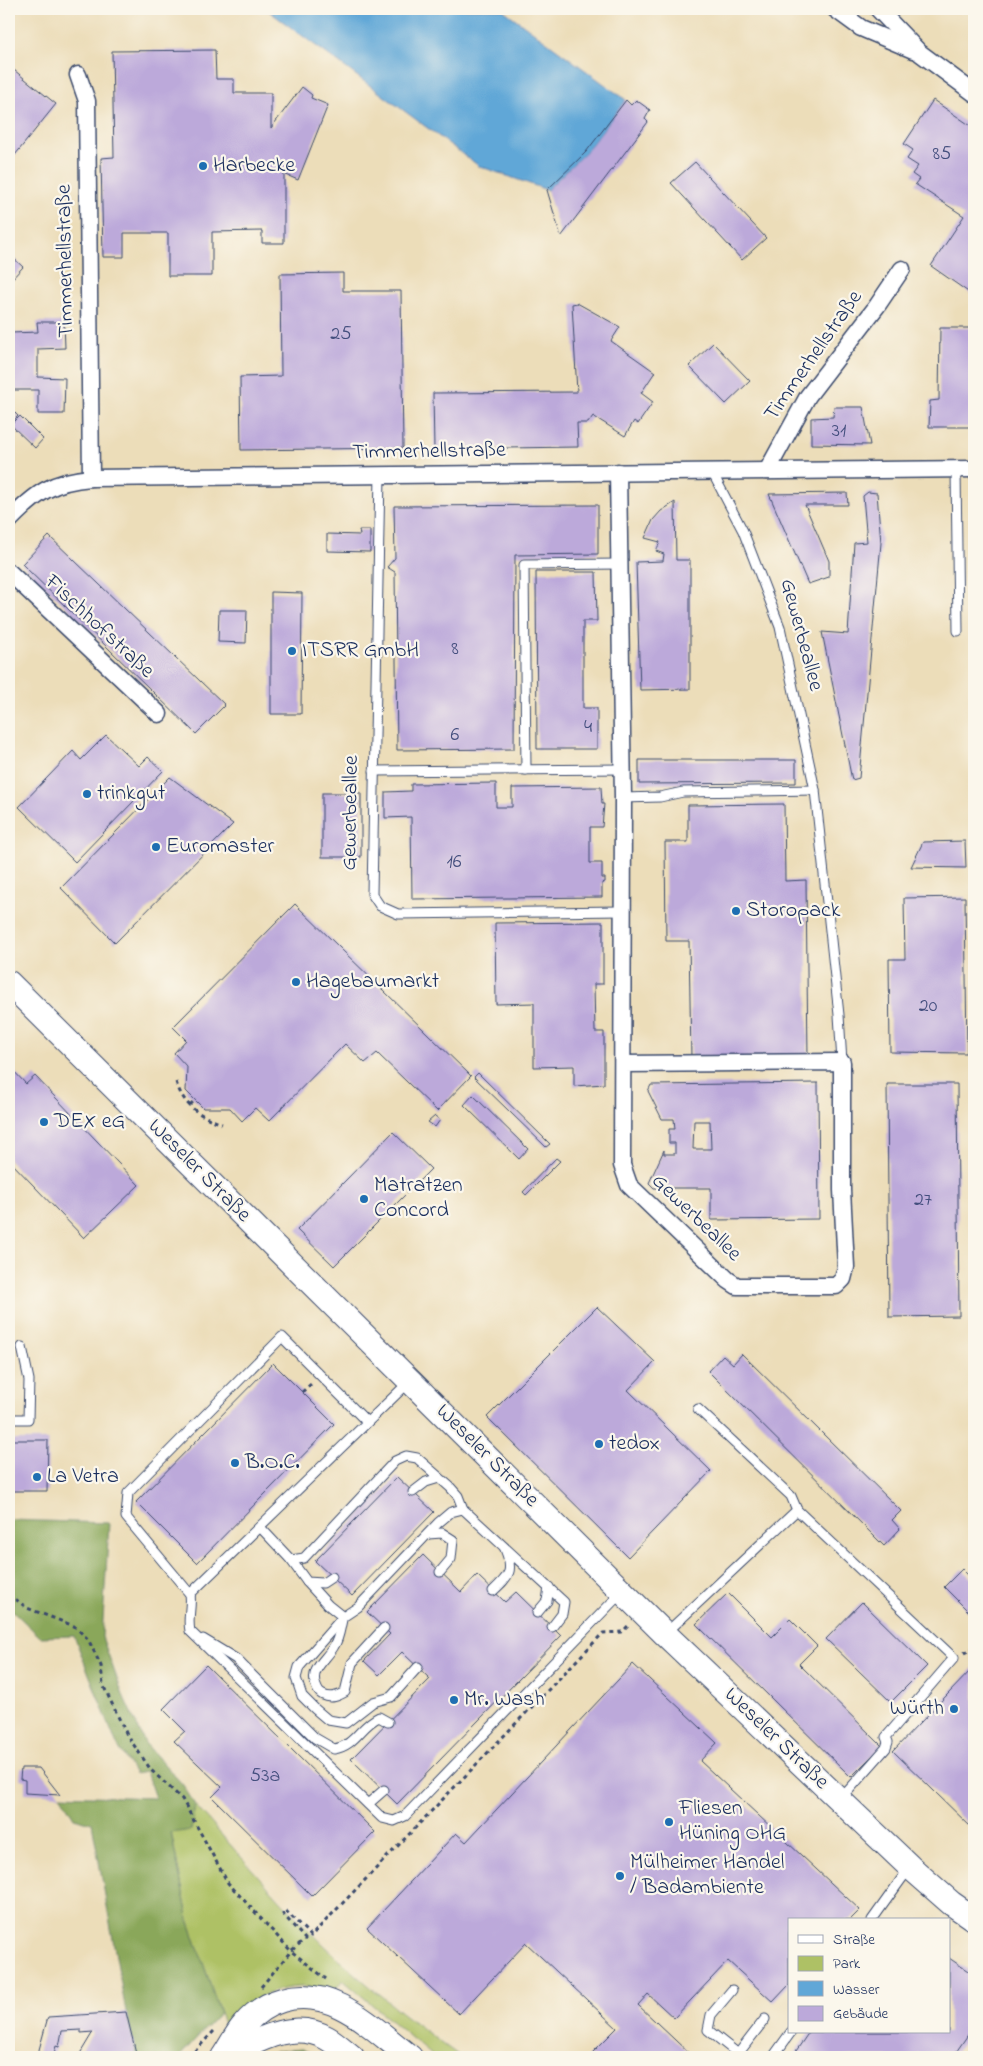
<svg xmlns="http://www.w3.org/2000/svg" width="983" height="2066" viewBox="0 0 983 2066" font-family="'Indie Flower',sans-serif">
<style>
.green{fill:#aec165;stroke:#647862}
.forest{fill:#8aa75a;stroke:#526b5c}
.water{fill:#60a7d7;stroke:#3e6b9a}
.building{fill:#bca9da;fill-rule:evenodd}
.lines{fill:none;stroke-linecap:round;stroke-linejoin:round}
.lane-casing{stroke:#3a496c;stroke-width:11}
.street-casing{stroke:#3a496c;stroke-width:19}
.secondary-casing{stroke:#3a496c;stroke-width:26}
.path{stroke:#3a496c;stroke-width:3;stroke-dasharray:4 4;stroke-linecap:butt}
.lane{stroke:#fff;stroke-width:9}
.street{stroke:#fff;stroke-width:16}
.secondary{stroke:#fff;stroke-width:24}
.poi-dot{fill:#1f6fb2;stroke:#fbf7ec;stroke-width:2}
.labels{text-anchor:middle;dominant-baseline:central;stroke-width:4.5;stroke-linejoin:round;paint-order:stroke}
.number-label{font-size:20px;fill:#434e7d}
.poi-label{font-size:22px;fill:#1b2f5e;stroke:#fbf7ec;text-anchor:start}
.street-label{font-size:22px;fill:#1b2f5e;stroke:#fbf7ec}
</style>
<rect width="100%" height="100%" fill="#fbf7ec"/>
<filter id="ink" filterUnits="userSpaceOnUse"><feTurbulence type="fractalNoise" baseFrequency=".02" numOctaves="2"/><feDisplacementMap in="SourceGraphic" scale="10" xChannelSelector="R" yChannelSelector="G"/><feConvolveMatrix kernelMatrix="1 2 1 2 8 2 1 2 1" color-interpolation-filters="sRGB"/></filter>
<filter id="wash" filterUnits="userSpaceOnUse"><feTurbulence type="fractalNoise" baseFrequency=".0096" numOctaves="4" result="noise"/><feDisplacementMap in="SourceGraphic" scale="20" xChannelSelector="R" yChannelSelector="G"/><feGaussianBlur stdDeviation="1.12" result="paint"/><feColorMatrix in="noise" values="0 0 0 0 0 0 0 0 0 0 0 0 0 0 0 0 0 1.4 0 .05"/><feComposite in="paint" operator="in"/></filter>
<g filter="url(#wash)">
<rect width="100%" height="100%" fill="#ecddb9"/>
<path class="green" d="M195,1805C232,1846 268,1889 307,1928C354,1976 406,2018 461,2057H434L343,1980L332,1992C307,1983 277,1986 254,2001C243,2007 234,2019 225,2027L189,1922L171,1832L191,1830Z"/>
<g class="forest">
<path d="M9,1520L109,1523L102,1637L123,1695L145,1743L183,1785L195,1805L191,1830L171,1833L189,1922L220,2013L179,2057H137L126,2012L92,1823L74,1818L60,1795L155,1798L146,1772L135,1774L116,1743L74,1636L40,1637L9,1607Z"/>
<path d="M302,2049L319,2057H264L277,2051Z"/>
</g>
<path class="water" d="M266,9H502L626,100L586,152L547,190L479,166Z"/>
<g id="blocks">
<g class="building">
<path d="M9,9H16L9,18Z"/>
<path d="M215,50L216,79H234V93H271V128L302,87L312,95L311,98L328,105L298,180L284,174V243H262V231L212,232V276H168V233H124V257H103L101,158L114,157L112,51Z"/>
<path d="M9,66L56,104L15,155L9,149Z"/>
<path d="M626,100L631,105L636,100L650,110L645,119L648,122L561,237L547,190L586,152Z"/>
<path d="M933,100L974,128V296L931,266L964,216L915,184L919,179L912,174L918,166L907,159L913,150L904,144Z"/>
<path d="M695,162L766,238L742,260L671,183Z"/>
<path d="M9,254L23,267L9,282Z"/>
<path d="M343,273V291H401L403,448L241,450L240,377L281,376L280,274Z"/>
<path d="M577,303L620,327L611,341L655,372L641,393L653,402L638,424L634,421L625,436L593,416L588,423H577L578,447L434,449L433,393L577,392L572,304Z"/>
<path d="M37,322H64L65,348L38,349V377L65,378L64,414H38V390H12V378H9V346H11V333L38,332Z"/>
<path d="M940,328H974V427H929L930,401L939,400Z"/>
<path d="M713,343L750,381L726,404L689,366Z"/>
<path d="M9,407L18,416L9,426Z"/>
<path d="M834,407H863L870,445L811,444V418L833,417Z"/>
<path d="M20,416L43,439L35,448L11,425Z"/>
<path d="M868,492L877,493L881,543L859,778L852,780L822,632L848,634L854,543L867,542L863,496Z"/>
<path d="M847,493L848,505H805L829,561V577L808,584L769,494Z"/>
<path d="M675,502L676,560H690V689L640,690L636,562L663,561L664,554L656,551L660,542L645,538L653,520L661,511Z"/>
<path d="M598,505V554L515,555L514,749L397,750L395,572L387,567L395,558L394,506Z"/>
<path d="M359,530H370V552L327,551V534L360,535Z"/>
<path d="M49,536L225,705L196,734L22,564Z"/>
<path d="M536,572H596L597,621H583V708H597V749H537Z"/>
<path d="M271,592L302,593L301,714H271Z"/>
<path d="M219,610H247L246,643L218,642Z"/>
<rect x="972" y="645" width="2" height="31"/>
<path d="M106,735L139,766L148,757L163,771L75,862L19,807L73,751L81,760Z"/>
<path d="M639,760H796V783L639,784Z"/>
<path d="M170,777L233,824L115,943L61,888Z"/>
<path d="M496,783V807H512V788L601,787L602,804H604L602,827H590V863H602V878H605V882L602,883V897L412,899L411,817L385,818V792L411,791V784Z"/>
<rect x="322" y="793" width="39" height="64"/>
<path d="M784,804L785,881L806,880L808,1058L691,1059L689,941H666L665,842H688V805Z"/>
<path d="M965,841L966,868L911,867L923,842Z"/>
<path d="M965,897L967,1053L890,1052L889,959H905L904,898Z"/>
<path d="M295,904L471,1076L437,1111L377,1053L365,1063L345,1044L269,1121L255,1108L242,1121L230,1108H203L186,1091L187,1067L174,1053L186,1040L173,1027Z"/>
<path d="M603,922V984H594L595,1032H604V1084L574,1086V1066L534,1067V1003L496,1004L495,923Z"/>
<path d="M9,1060L12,1064L11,1068L26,1084L35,1076L139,1185L84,1238L9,1160Z"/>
<path d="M478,1073L550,1144L546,1147L474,1077Z"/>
<path d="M818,1083L819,1219L711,1220V1188H654L649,1183L664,1150V1154H675V1143H669V1129H675L674,1119H662L648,1091L651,1085ZM694,1121H710L711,1149H693Z"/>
<path d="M887,1084H957L959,1316L889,1317Z"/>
<path d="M473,1095L528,1149L519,1159L464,1105Z"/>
<path d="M435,1116L440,1120L435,1127L428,1122Z"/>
<path d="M393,1132L431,1169L334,1266L297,1230Z"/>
<path d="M556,1158L560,1161L526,1195L523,1192Z"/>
<path d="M597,1307L655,1362L628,1390L711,1471L628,1557L487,1417Z"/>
<path d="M742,1354L901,1511L892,1520L900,1529L884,1546L708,1371L723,1355L733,1364Z"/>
<path d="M273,1363L334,1424L197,1563L136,1502Z"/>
<path d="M9,1440H48L47,1491H9Z"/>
<path d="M397,1477L434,1512L352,1596L315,1561Z"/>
<path d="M423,1555L461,1592L477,1575L505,1602L516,1592L561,1636L397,1804L351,1759L430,1679L402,1652L379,1675L364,1661L390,1634L367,1612Z"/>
<path d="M962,1569L974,1581V1617L944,1587Z"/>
<path d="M728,1593L772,1637L790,1619L817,1646L799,1664L882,1746L851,1777L696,1624Z"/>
<path d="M862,1602L927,1666L891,1702L826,1639Z"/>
<path d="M633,1664L717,1743L700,1761L860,1910L850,1920H789V1985L773,2002L728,1961L674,2018L648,1994L638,2005L693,2057H588L617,2028L526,1943L459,2014L367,1928L456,1833L466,1842Z"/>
<path d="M206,1665L375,1832L312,1896L212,1797L222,1787L174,1741L185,1731L163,1709Z"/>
<path d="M974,1667V1830L893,1751Z"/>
<rect x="9" y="1743" width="4" height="11"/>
<path d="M21,1768H39L60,1795L25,1793V1780L20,1779Z"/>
<path d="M949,1958L974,1975V2026L954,2055L957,2057H792L809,2032H949Z"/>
<path d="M126,2012L137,2057H78L93,2032L81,2033V2030L62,2031L59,2047L56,2046L53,2057H37L48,2017Z"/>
</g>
</g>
</g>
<g filter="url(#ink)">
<use href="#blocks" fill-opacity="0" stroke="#3a496c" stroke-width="1"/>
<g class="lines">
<g class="lane-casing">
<g id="lane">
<path d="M956,469L958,631"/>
<path d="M712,472L743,531L780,627L815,790L839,1015L842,1062"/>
<path d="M380,475L372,894L380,906L398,914L622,911"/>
<path d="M526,770L524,565L620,564"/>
<path d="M374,771L623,769"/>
<path d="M623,798L660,797L683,792L815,790"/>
<path d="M698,1409L791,1496L797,1510"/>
<path d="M9,1419H28L29,1380L22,1347"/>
<path d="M367,1422L282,1337L128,1493L126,1517L190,1594C192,1607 187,1618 190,1631L382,1818L394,1821L405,1816L621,1593"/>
<path d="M413,1492L426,1482L439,1478"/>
<path d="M260,1527L291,1560L304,1558L395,1461L406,1456L417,1458L450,1487L458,1496L463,1509L564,1602L562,1614L552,1627"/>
<path d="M428,1534L442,1533L453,1540L451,1559L440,1572"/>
<path d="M291,1560L307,1582L323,1583L332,1577"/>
<path d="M307,1582L328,1605L343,1617L358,1607L438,1523L451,1512L463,1509"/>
<path d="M493,1591C510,1575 514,1571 505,1549"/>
<path d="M190,1594L409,1382"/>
<path d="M537,1613L547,1601L549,1587"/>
<path d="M343,1617L299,1667L296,1678L302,1696L315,1709L328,1720L346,1723L373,1702L391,1697L418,1667"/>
<path d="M342,1620C340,1628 339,1639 334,1646C327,1659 309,1669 316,1686C318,1691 319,1693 323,1695C331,1699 338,1696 345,1692L352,1663L384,1628"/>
<path d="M666,1633L797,1510L954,1658L886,1737L888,1742L886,1748L840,1800"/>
<path d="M203,1639L236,1659L315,1738L334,1749C355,1746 361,1725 379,1717L388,1722"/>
<path d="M368,1804L384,1790"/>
<path d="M872,1920L910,1867"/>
<path d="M732,1990L711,2015L708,2030L742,2057"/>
<path d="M738,2054L765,2019"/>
<path d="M773,2057L791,2032"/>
</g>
</g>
<g class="street-casing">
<g id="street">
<path d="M835,9L861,28L913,50"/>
<path d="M878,9L920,53L974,93"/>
<path d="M78,75L87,101L91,478"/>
<path d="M767,471L808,396L877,306L902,269"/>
<path d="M618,472L623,798L622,1165L629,1185L728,1280L737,1286H836L843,1279L846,1267L842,1190V1062L623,1064"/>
<path d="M9,521C36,493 52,481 91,478L974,469"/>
<path d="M9,572L159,714"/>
</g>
</g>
<g class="secondary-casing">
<g id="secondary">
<path d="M9,983L665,1634L910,1867L951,1903L974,1919"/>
<path d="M223,2057C230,2047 236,2034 244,2025C254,2013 268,2004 282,2000C333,1985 373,2029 410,2057"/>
<path d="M224,2057C255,2042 292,2018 327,2038C336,2043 344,2051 352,2057"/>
</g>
</g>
<g class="path">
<path d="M176,1082C184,1106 198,1115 222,1124"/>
<path d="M190,1105L195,1100"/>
<path d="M302,1392L311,1384"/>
<path d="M9,1594L27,1608L74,1626L88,1639L101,1666L103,1685L127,1735L151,1770L182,1799L228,1883L291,1951L326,1979"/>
<path d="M964,1653L974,1648"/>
<path d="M261,1987L291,1951L305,1939L283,1914L285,1910L311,1936L603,1633L622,1632L630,1624"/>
<path d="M189,2057L215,2030"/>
</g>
<use href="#lane" class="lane"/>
<use href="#street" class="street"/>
<use href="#secondary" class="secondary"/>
</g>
</g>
<g class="poi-dot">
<circle cx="203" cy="166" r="5"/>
<circle cx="292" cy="651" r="5"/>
<circle cx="87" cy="794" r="5"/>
<circle cx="156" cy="847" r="5"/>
<circle cx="736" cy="911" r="5"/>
<circle cx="296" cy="982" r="5"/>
<circle cx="44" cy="1122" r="5"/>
<circle cx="364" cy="1199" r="5"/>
<circle cx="599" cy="1444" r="5"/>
<circle cx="235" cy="1463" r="5"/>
<circle cx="37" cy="1477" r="5"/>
<circle cx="454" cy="1700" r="5"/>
<circle cx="954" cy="1709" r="5"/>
<circle cx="669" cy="1822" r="5"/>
<circle cx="620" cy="1876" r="5"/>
</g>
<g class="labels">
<g class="number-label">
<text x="942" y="154">85</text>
<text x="341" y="334">25</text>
<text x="839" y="431">31</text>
<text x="455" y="649">8</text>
<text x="588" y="727">4</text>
<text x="455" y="735">6</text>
<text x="454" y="862">16</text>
<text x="928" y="1006">20</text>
<text x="923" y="1200">27</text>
<text x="265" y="1776">53a</text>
</g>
<g class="poi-label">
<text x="213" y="166">Harbecke</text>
<text x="302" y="651">ITSRR GmbH</text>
<text x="97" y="794">trinkgut</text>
<text x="166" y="847">Euromaster</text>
<text x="746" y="911">Storopack</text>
<text x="306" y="982">Hagebaumarkt</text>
<text x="54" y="1122">DEX eG</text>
<text x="374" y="1186">Matratzen<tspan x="374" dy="25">Concord</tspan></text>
<text x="609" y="1444">tedox</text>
<text x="245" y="1463">B.O.C.</text>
<text x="47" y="1477">La Vetra</text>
<text x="464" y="1700">Mr. Wash</text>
<text x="944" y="1709" text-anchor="end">Würth</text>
<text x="679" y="1809">Fliesen<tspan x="679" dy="25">Hüning OHG</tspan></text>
<text x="630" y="1863">Mülheimer Handel<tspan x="630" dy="25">/ Badambiente</tspan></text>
</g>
<g class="street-label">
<text transform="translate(66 261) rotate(-91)">Timmerhellstraße</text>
<text transform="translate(814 356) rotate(-55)">Timmerhellstraße</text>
<text transform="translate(429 452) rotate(-1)">Timmerhellstraße</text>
<text transform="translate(99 627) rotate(43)">Fischhofstraße</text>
<text transform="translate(801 635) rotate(75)">Gewerbeallee</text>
<text transform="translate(351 813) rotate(-89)">Gewerbeallee</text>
<text transform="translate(199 1171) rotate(45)">Weseler Straße</text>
<text transform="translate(696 1218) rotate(44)">Gewerbeallee</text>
<text transform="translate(487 1456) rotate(45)">Weseler Straße</text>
<text transform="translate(776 1739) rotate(44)">Weseler Straße</text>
</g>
</g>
<rect width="983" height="2066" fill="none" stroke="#fbf7ec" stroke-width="30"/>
<rect x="788" y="1918" width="162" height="115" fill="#fbf7ec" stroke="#a1a7b3"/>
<rect x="798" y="1935" width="25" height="8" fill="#ffffff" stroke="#a1a7b3"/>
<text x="833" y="1944" font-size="15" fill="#1b2f5e">Straße</text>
<rect x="798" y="1956" width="25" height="15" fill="#aec165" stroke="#a1a7b3"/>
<text x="833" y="1968" font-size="15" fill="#1b2f5e">Park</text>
<rect x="798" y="1981" width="25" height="15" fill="#60a7d7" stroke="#a1a7b3"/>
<text x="833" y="1994" font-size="15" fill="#1b2f5e">Wasser</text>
<rect x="798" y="2006" width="25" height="15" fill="#bca9da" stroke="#a1a7b3"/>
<text x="833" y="2018" font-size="15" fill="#1b2f5e">Gebäude</text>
</svg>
